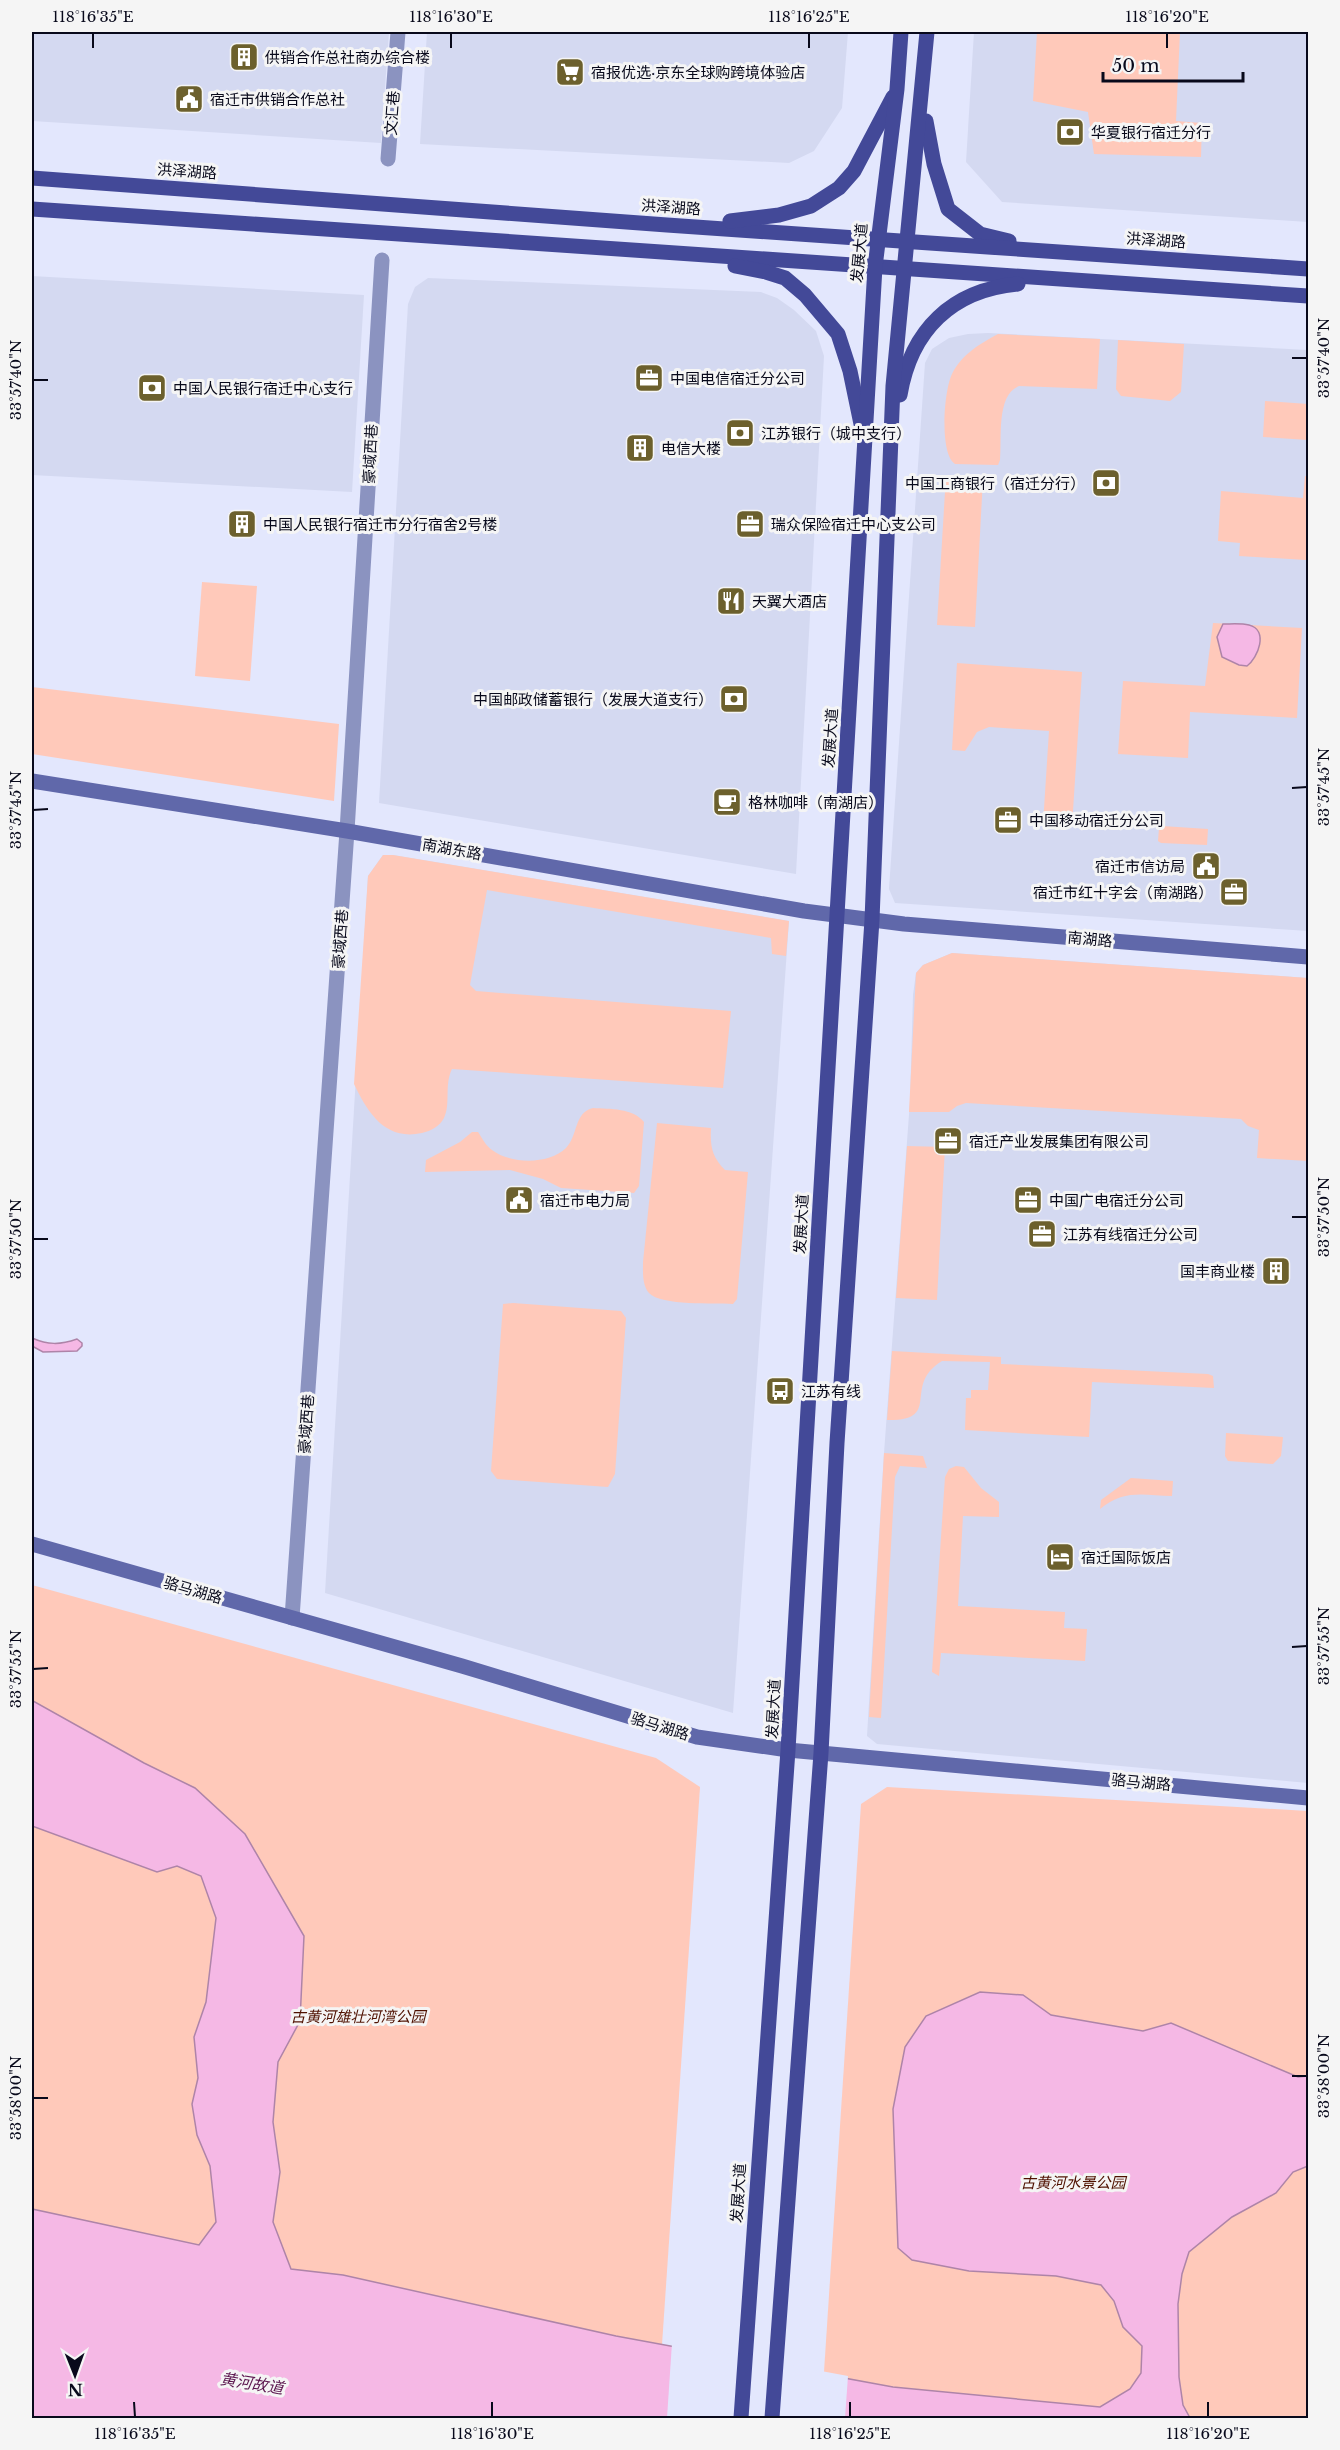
<svg xmlns="http://www.w3.org/2000/svg" width="1340" height="2450" viewBox="0 0 1340 2450" font-family="'Libre Baskerville','Noto Sans SC',serif">
<style>
.built{fill:#d4d9f1}
.green{fill:#ffc9ba}
.water{fill:#f5b8e5;stroke:#ae84a8;stroke-width:1.5}
.pier{fill:#e3e7fd}
.lines{fill:none;stroke-linecap:round;stroke-linejoin:round}
.street{stroke:#8b93c0;stroke-width:15}
.secondary{stroke:#6068aa;stroke-width:15}
.primary{stroke:#434998;stroke-width:15}
.ticks{fill:none;stroke:#08091b;stroke-width:2}
.labels{text-anchor:middle;dominant-baseline:central;stroke-width:6;stroke-linejoin:round;paint-order:stroke}
.poi-label{font-size:15px;fill:#08091b;stroke:#f5f5f5;text-anchor:start}
.street-label{font-size:15px;fill:#08091b;stroke:#f5f5f5}
.park-label{font-size:15px;font-style:italic;fill:#4f1100;stroke:#f5f5f5}
.water-label{font-size:16px;font-style:italic;fill:#5b164e;stroke:#f5f5f5}
.neatline{fill:none;stroke:#08091b;stroke-width:2}
.ticks-label{font-size:15px;text-anchor:middle;fill:#08091b}
</style>
<rect width="100%" height="100%" fill="#e3e7fd"/>
<g class="built">
<path d="M32,32H389L381,143L32,121Z"/>
<path d="M427,32H848L842,108L814,151L789,163L420,144Z"/>
<path d="M974,32H1308V222L1002,202L966,162Z"/>
<path d="M32,276L364,295L352,492L32,475Z"/>
<path d="M428,278L761,292L777,298L794,310L816,331L824,356L796,874L379,803L408,304L415,287Z"/>
<path d="M988,333L1308,350V931L895,903L889,889L925,363L932,349L949,338L968,334Z"/>
<path d="M383,855H393L789,921L733,1713L325,1593L368,876Z"/>
<path d="M952,953L1308,978V1783L877,1744L867,1736L884,1453L910,1101L913,995L916,973L923,965Z"/>
</g>
<g class="green">
<path d="M1037,32H1180L1176,121L1202,123L1201,157L1094,154L1088,112L1033,101Z"/>
<path d="M998,334L1100,339L1097,389L1019,386C996,395 1002,438 1000,460L998,465L955,464C939,454 944,390 952,374C961,355 981,343 998,334Z"/>
<path d="M1118,340L1184,344L1181,392L1170,401L1121,396L1116,389Z"/>
<path d="M1265,401L1308,404V440L1263,437Z"/>
<path d="M946,475L983,478L975,627L937,625Z"/>
<path d="M1305,476L1308,477V546L1306,560L1239,556L1240,543L1218,541L1221,491L1303,498Z"/>
<path d="M202,582L257,586L250,681L195,676Z"/>
<path d="M1213,623L1302,628L1297,718L1190,712L1188,758L1118,754L1123,681L1205,686Z"/>
<path d="M957,663L1082,672L1072,826L1043,824L1049,731L989,727L977,732L965,751L952,750Z"/>
<path d="M32,687L339,724L334,801L32,754Z"/>
<path d="M1162,826L1208,829L1207,845L1161,843L1158,841L1159,828Z"/>
<path d="M383,855H393L789,921L786,956L772,954L771,938L487,890L470,985L476,991L731,1011L723,1088L452,1069C444,1085 451,1104 444,1118C440,1126 431,1131 422,1133C385,1141 368,1113 354,1084L368,876Z"/>
<path d="M952,953L1308,978V1161L1257,1158L1259,1130L1248,1126L1241,1119L966,1103L957,1106L949,1112H909L916,973L923,965Z"/>
<path d="M593,1108C610,1109 633,1108 644,1122L639,1186L634,1193L561,1188L543,1179L510,1170L425,1172L426,1160L460,1142L472,1132H478C482,1138 486,1146 492,1150C510,1164 549,1165 566,1148C578,1136 574,1112 593,1108Z"/>
<path d="M657,1123L711,1128C710,1146 712,1157 725,1170L748,1172L737,1299L733,1304C715,1303 661,1306 649,1293C642,1285 643,1272 643,1262Z"/>
<path d="M907,1146L945,1147L937,1300L896,1298Z"/>
<path d="M513,1303L621,1311L626,1318L615,1474L608,1487L497,1479L491,1471L503,1304Z"/>
<path d="M892,1351L1001,1357V1364L1208,1374L1213,1376L1214,1388L1092,1382L1089,1437L965,1430L966,1398H971V1390H988L990,1362L942,1361C901,1386 944,1421 887,1420Z"/>
<path d="M1226,1433L1283,1437L1281,1456L1273,1464L1228,1461L1225,1456Z"/>
<path d="M884,1453L923,1456L927,1468L900,1466L895,1477L881,1718L869,1717Z"/>
<path d="M956,1466L964,1467L981,1488L999,1502V1517L963,1516L958,1606L1065,1612L1064,1628L1087,1629L1085,1661L941,1653L939,1676L932,1672L945,1477L949,1469Z"/>
<path d="M1131,1478L1173,1481L1172,1496C1143,1495 1124,1489 1100,1509L1101,1500Z"/>
<path d="M32,1585L656,1758L700,1787L657,2418H32Z"/>
<path d="M887,1787L1308,1811V2418H821L861,1804Z"/>
</g>
<g class="water">
<path d="M1223,624C1231,624 1241,623 1249,625C1269,630 1258,658 1247,666L1239,665L1222,657L1217,637Z"/>
<path d="M32,1338C48,1345 60,1345 77,1339L82,1343V1346L77,1351L43,1352L32,1346Z"/>
<path d="M32,1697L33,1701L144,1763L195,1788L245,1834L304,1936L300,2021L278,2062L273,2122L280,2172L273,2222L291,2269L343,2275L616,2336L893,2387L1100,2407L1130,2389L1141,2373L1142,2346L1123,2327L1114,2301L1101,2285L1056,2276L969,2271L912,2260L898,2248L893,2109L905,2047L926,2016L980,1992L1023,1995L1051,2015L1143,2031L1171,2023L1298,2077L1308,2076V2166L1293,2172L1276,2193L1232,2217L1189,2252L1182,2274L1178,2304L1179,2377L1183,2405L1190,2418H32V2209L199,2245L216,2222L210,2166L197,2135L192,2104L198,2078L194,2037L206,2002L216,1918L201,1876L177,1866L157,1872L32,1826Z"/>
</g>
<path class="pier" d="M672,2343L848,2376L845,2418H667Z"/>
<g class="lines">
<g class="street">
<path d="M388,159L398,32"/>
<path d="M292,1618L347,831L382,260"/>
</g>
<g class="secondary">
<path d="M32,781L347,831L804,911L904,924L1308,957"/>
<path d="M32,1544L462,1666L697,1737L788,1750L1308,1798"/>
</g>
<g class="primary">
<path d="M926,121L934,164L948,209L980,234L1009,241"/>
<path d="M32,178L667,225L1308,269"/>
<path d="M32,209L1308,296"/>
<path d="M730,221L779,215L811,206L839,188L854,171L893,97"/>
<path d="M735,266L766,272L785,278L805,295L838,334L850,371L861,424"/>
<path d="M900,395C911,330 952,290 1018,284"/>
<path d="M741,2418L788,1750L875,267L897,89L901,32"/>
<path d="M772,2418L821,1753L837,1443L872,920L893,386L927,32"/>
</g>
</g>
<path class="ticks" d="M93,33V48M451,33V48M809,33V48M1167,33V48M1292,358H1307M33,380H48M1292,788L1307,787M33,810L48,809M1292,1217H1307M33,1239H48M1292,1647L1307,1646M33,1669L48,1668M1292,2076H1307M33,2098H48M134,2402L135,2417M492,2402V2417M850,2402V2417M1208,2402V2417"/>
<defs>
<g id="building-square" transform="scale(1.5)"><rect x="-9" y="-9" width="18" height="18" rx="4" fill="#6c602d" stroke="#f5f5f5"/><path d="M-4-6H4V6H1V3H-1V6H-4ZM-2.5-4.3h1.7v1.8h-1.7ZM.8-4.3h1.7v1.8H.8ZM-2.5-1h1.7V.8h-1.7ZM.8-1h1.7V.8H.8Z" fill="#fff"/></g>
<g id="supermarket-square" transform="scale(1.5)"><rect x="-9" y="-9" width="18" height="18" rx="4" fill="#6c602d" stroke="#f5f5f5"/><path d="M-6-5.5h2.5l.6 2H6L4.5 2H-2.5L-4.4-4H-6ZM-1.5 3.2a1.3 1.3 0 1 0 .1 0ZM3 3.2a1.3 1.3 0 1 0 .1 0Z" fill="#fff"/></g>
<g id="civic-square" transform="scale(1.5)"><rect x="-9" y="-9" width="18" height="18" rx="4" fill="#6c602d" stroke="#f5f5f5"/><path d="M-.6-6.5H3V-4.5H.6V-3L4-1V1h2V6H-6V1h2V-1L-.6-3ZM-1.2 2.5V6h2.4V2.5Z" fill="#fff"/></g>
<g id="bank-square" transform="scale(1.5)"><rect x="-9" y="-9" width="18" height="18" rx="4" fill="#6c602d" stroke="#f5f5f5"/><path d="M-6-4H6V4H-6ZM0-2.3a2.3 2.3 0 1 0 0 4.6a2.3 2.3 0 1 0 0-4.6Z" fill="#fff"/></g>
<g id="office-square" transform="scale(1.5)"><rect x="-9" y="-9" width="18" height="18" rx="4" fill="#6c602d" stroke="#f5f5f5"/><path d="M-6-3h4V-5.5h4V-3h4V5H-6ZM-1-4.5V-3h2v-1.5ZM-6 0V1H6V0Z" fill="#fff"/></g>
<g id="restaurant-square" transform="scale(1.5)"><rect x="-9" y="-9" width="18" height="18" rx="4" fill="#6c602d" stroke="#f5f5f5"/><path d="M-5-6h1v4h1v-4h1v4h1v-4h1v5L-1.5 .5V6h-2V.5L-5-1ZM5-6V6H3V1.5H1.5Q1.5-4 5-6Z" fill="#fff"/></g>
<g id="cafe-square" transform="scale(1.5)"><rect x="-9" y="-9" width="18" height="18" rx="4" fill="#6c602d" stroke="#f5f5f5"/><path d="M-5.5-4.5H6V0H3Q3 3.5 0 3.5H-2.5Q-5.5 3.5-5.5 0ZM3-3.2v2h1.7v-2ZM-6 4.5H4V6H-6Z" fill="#fff"/></g>
<g id="bus-square" transform="scale(1.5)"><rect x="-9" y="-9" width="18" height="18" rx="4" fill="#6c602d" stroke="#f5f5f5"/><path d="M-5-6H5V4H4V6H2V4H-2V6H-4V4H-5ZM-3.5-4V0h7V-4ZM-3.5 1.2v1.5H-2V1.2ZM2 1.2v1.5H3.5V1.2Z" fill="#fff"/></g>
<g id="hotel-square" transform="scale(1.5)"><rect x="-9" y="-9" width="18" height="18" rx="4" fill="#6c602d" stroke="#f5f5f5"/><path d="M-6-4.5h1.5V1H6V5H4.5V3h-9V5H-6ZM-4 0a1.8 1.8 0 1 1 3.6 0ZM.5 0V-2.5h3Q6-2.5 6 0Z" fill="#fff"/></g>
</defs>
<g fill-rule="evenodd">
<use href="#building-square" x="244" y="57"/>
<use href="#supermarket-square" x="570" y="72"/>
<use href="#civic-square" x="189" y="99"/>
<use href="#bank-square" x="1070" y="132"/>
<use href="#office-square" x="649" y="378"/>
<use href="#bank-square" x="152" y="388"/>
<use href="#bank-square" x="740" y="433"/>
<use href="#building-square" x="640" y="448"/>
<use href="#bank-square" x="1106" y="483"/>
<use href="#building-square" x="242" y="524"/>
<use href="#office-square" x="750" y="524"/>
<use href="#restaurant-square" x="731" y="601"/>
<use href="#bank-square" x="734" y="699"/>
<use href="#cafe-square" x="727" y="802"/>
<use href="#office-square" x="1008" y="820"/>
<use href="#civic-square" x="1206" y="866"/>
<use href="#office-square" x="1234" y="892"/>
<use href="#office-square" x="948" y="1141"/>
<use href="#civic-square" x="519" y="1200"/>
<use href="#office-square" x="1028" y="1200"/>
<use href="#office-square" x="1042" y="1234"/>
<use href="#building-square" x="1276" y="1271"/>
<use href="#bus-square" x="780" y="1391"/>
<use href="#hotel-square" x="1060" y="1557"/>
</g>
<g class="labels">
<g class="poi-label">
<text x="265" y="57">供销合作总社商办综合楼</text>
<text x="591" y="72">宿报优选·京东全球购跨境体验店</text>
<text x="210" y="99">宿迁市供销合作总社</text>
<text x="1091" y="132">华夏银行宿迁分行</text>
<text x="670" y="378">中国电信宿迁分公司</text>
<text x="173" y="388">中国人民银行宿迁中心支行</text>
<text x="761" y="433">江苏银行（城中支行）</text>
<text x="661" y="448">电信大楼</text>
<text x="1085" y="483" text-anchor="end">中国工商银行（宿迁分行）</text>
<text x="263" y="524">中国人民银行宿迁市分行宿舍2号楼</text>
<text x="771" y="524">瑞众保险宿迁中心支公司</text>
<text x="752" y="601">天翼大酒店</text>
<text x="713" y="699" text-anchor="end">中国邮政储蓄银行（发展大道支行）</text>
<text x="748" y="802">格林咖啡（南湖店）</text>
<text x="1029" y="820">中国移动宿迁分公司</text>
<text x="1185" y="866" text-anchor="end">宿迁市信访局</text>
<text x="1213" y="892" text-anchor="end">宿迁市红十字会（南湖路）</text>
<text x="969" y="1141">宿迁产业发展集团有限公司</text>
<text x="540" y="1200">宿迁市电力局</text>
<text x="1049" y="1200">中国广电宿迁分公司</text>
<text x="1063" y="1234">江苏有线宿迁分公司</text>
<text x="1255" y="1271" text-anchor="end">国丰商业楼</text>
<text x="801" y="1391">江苏有线</text>
<text x="1081" y="1557">宿迁国际饭店</text>
</g>
<g class="street-label">
<text transform="translate(392 113) rotate(-86)">文汇巷</text>
<text transform="translate(187 171) rotate(4)">洪泽湖路</text>
<text transform="translate(671 207) rotate(4)">洪泽湖路</text>
<text transform="translate(1156 240) rotate(4)">洪泽湖路</text>
<text transform="translate(859 253) rotate(-85)">发展大道</text>
<text transform="translate(370 454) rotate(-87)">豪域西巷</text>
<text transform="translate(830 738) rotate(-86)">发展大道</text>
<text transform="translate(452 849) rotate(10)">南湖东路</text>
<text transform="translate(340 939) rotate(-86)">豪域西巷</text>
<text transform="translate(1090 939) rotate(5)">南湖路</text>
<text transform="translate(801 1224) rotate(-87)">发展大道</text>
<text transform="translate(306 1424) rotate(-86)">豪域西巷</text>
<text transform="translate(193 1590) rotate(16)">骆马湖路</text>
<text transform="translate(773 1709) rotate(-87)">发展大道</text>
<text transform="translate(660 1726) rotate(17)">骆马湖路</text>
<text transform="translate(1141 1782) rotate(5)">骆马湖路</text>
<text transform="translate(738 2193) rotate(-86)">发展大道</text>
</g>
<g class="park-label">
<text x="358" y="2016">古黄河雄壮河湾公园</text>
<text x="1073" y="2182">古黄河水景公园</text>
</g>
<g class="water-label">
<text transform="translate(252 2383) rotate(9)">黄河故道</text>
</g>
</g>
<rect width="1340" height="2450" fill="none" stroke="#f5f5f5" stroke-width="66"/>
<g transform="translate(75 2375) rotate(179)" stroke="#f5f5f5" stroke-width="4.5" paint-order="stroke">
<path d="M0-4.5L10 22L0 15L-10 22Z" fill="#08091b"/>
<text y="-9" font-size="16" font-weight="bold" text-anchor="middle" fill="#08091b">N</text>
</g>
<path d="M1103 72v9h140v-9" fill="none" stroke="#08091b" stroke-width="3"/>
<text x="1112" y="72" font-size="18" fill="#08091b" stroke="#f5f5f5" stroke-width="4.5" paint-order="stroke">50 m</text>
<rect x="33" y="33" width="1274" height="2384" class="neatline"/>
<g class="ticks-label">
<text x="93" y="22">118°16'35"E</text>
<text x="451" y="22">118°16'30"E</text>
<text x="809" y="22">118°16'25"E</text>
<text x="1167" y="22">118°16'20"E</text>
<text transform="translate(1324 358) rotate(-90)" y="5">33°57'40"N</text>
<text transform="translate(16 380) rotate(-90)" y="5">33°57'40"N</text>
<text transform="translate(1324 787) rotate(-90)" y="5">33°57'45"N</text>
<text transform="translate(16 810) rotate(-90)" y="5">33°57'45"N</text>
<text transform="translate(1324 1217) rotate(-90)" y="5">33°57'50"N</text>
<text transform="translate(16 1239) rotate(-90)" y="5">33°57'50"N</text>
<text transform="translate(1324 1646) rotate(-90)" y="5">33°57'55"N</text>
<text transform="translate(16 1669) rotate(-90)" y="5">33°57'55"N</text>
<text transform="translate(1324 2076) rotate(-90)" y="5">33°58'00"N</text>
<text transform="translate(16 2098) rotate(-90)" y="5">33°58'00"N</text>
<text x="135" y="2439">118°16'35"E</text>
<text x="492" y="2439">118°16'30"E</text>
<text x="850" y="2439">118°16'25"E</text>
<text x="1208" y="2439">118°16'20"E</text>
</g>
</svg>
